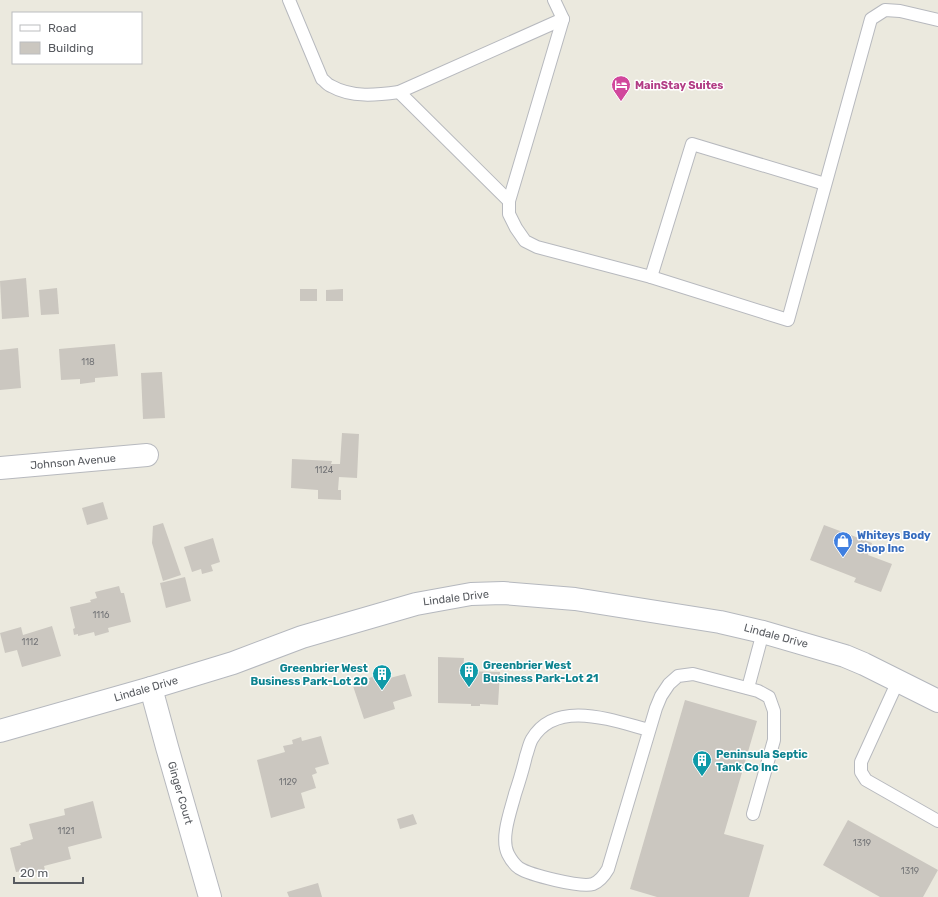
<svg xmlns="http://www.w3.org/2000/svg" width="938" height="897" viewBox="0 0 938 897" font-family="Rubik,sans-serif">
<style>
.building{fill:#cbc7c0}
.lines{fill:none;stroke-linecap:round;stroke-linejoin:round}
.lane-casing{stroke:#b7b9be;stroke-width:14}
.street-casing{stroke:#b7b9be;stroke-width:24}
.secondary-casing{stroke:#b5b8be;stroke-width:24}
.lane{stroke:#fff;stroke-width:12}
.street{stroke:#fff;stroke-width:22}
.secondary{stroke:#fff;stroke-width:22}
.labels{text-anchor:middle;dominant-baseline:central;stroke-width:3;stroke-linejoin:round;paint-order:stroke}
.number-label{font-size:9px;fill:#757678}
.hotel-label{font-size:11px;font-weight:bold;fill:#b23c85;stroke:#fff;text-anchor:start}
.street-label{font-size:11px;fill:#585b60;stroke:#fff}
.shop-label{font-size:11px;font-weight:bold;fill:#366cbe;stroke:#fff;text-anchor:start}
.culture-label{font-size:11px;font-weight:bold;fill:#0d838f;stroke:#fff;text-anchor:start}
</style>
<rect width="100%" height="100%" fill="#ebe9de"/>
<g class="building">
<path d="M26,278L29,317L2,319L0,281Z"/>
<path d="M57,288L59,314L41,315L39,290Z"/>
<rect x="300" y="289" width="17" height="12"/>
<path d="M343,289V301H326V290Z"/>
<path d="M115,344L118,376L95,378V382L80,384V379L61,380L59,349Z"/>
<path d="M18,348L21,388L0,390V350Z"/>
<path d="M162,372L165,418L143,419L141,373Z"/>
<path d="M342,433L359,434L357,478L339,477L338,490H341V500L318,499V490L291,488L292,459L332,461L331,464H340Z"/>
<path d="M103,502L108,519L87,525L82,508Z"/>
<path d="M163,523L181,575L163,581L152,543L153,526Z"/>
<path d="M824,525L872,543L868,555L892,564L881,592L854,582L856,578L810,560Z"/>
<path d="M213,538L220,562L211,565L213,571L202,574L201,569L192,572L184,547Z"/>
<path d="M185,577L191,601L166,608L160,583Z"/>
<path d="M119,586L121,593H124L131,622L108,628L109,632L95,636L94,632L78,636V634L74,635L73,629L75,628L70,607L91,602L90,600L97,598L95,592Z"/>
<path d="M52,626L61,656L22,667L17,650L5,653L0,633L21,627L23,635Z"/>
<path d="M438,657L464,658L463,671L500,672L498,705L480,704V706H471V704L438,703Z"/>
<path d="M384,673L386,679L405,674L412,696L393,702L395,709L364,719L353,686L370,681L369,678Z"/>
<path d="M685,700L757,721L724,834L764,845L749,897H657L630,889Z"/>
<path d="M321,736L329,764L315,768L317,773L312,775L316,788L301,793L305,808L271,818L257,760L285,752L283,746L293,744L292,740L301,737L302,741Z"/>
<path d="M93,801L102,838L68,847L71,859L44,866L45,870L30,874L29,870L16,872L10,848L21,845L20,843L33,839L29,824L65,815L64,809Z"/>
<path d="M413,814L417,824L400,829L397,819Z"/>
<path d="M848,820L938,870L923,897H880L823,865Z"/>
<path d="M318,883L322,897H289L287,892Z"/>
</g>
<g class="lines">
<g class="lane-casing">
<g id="lane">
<path d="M289,0L322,79C325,81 328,85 331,86C352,98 377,95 399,92L563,19L554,0"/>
<path d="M563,19L509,201V214L516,228L525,241L537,247L651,277L788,320L871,19L885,10L900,11L938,20"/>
<path d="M399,92L509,201"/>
<path d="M651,277L692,144L825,184"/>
<path d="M898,681L861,762V772L866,780L938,821"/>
<path d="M748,688L763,632"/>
<path d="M649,730C614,721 556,698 532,739C529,744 528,751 526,756C523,769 519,782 515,794C511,810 500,838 508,854C510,858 515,865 519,868C530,875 581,888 593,884C600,881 604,876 608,869L656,708L661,696L669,684L678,676L693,674L758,691L769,697L774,711V740L753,814"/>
</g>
</g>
<g class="street-casing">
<g id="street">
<path d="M0,468L147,455"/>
<path d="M151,688L167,747L210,897"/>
</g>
</g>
<g class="secondary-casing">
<path id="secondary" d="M0,731L151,688L233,663L302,637L416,604L471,594L503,593L575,599L720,622L763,632L845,656L864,664L938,701"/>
</g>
<use href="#lane" class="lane"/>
<use href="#street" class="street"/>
<use href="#secondary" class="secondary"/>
</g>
<defs>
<g id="hotel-pin" transform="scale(1)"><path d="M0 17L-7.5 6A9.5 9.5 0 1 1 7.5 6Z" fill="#d1479c" stroke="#fff"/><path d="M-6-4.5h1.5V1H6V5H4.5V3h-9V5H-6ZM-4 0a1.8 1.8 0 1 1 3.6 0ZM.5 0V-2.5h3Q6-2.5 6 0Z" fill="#fff"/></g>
<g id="shop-pin" transform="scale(1)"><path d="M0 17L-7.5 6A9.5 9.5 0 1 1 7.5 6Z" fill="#3f7fe0" stroke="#fff"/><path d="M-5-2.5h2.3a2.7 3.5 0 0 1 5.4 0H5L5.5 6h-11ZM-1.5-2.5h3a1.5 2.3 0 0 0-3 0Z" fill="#fff"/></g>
<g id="building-pin" transform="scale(1)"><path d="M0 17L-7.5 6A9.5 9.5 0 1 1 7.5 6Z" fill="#0f9aa8" stroke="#fff"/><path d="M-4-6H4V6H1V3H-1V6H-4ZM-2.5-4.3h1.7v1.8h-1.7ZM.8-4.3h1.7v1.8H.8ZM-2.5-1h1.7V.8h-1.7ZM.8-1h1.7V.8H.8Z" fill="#fff"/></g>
</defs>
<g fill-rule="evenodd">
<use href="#hotel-pin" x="621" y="85"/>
<use href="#shop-pin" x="843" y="541"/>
<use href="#building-pin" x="469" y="671"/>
<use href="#building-pin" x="382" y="674"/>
<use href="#building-pin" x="702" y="760"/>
</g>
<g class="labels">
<g class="number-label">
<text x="88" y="362">118</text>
<text x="324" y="470">1124</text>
<text x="101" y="615">1116</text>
<text x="30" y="642">1112</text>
<text x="288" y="782">1129</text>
<text x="66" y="831">1121</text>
<text x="862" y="843">1319</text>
<text x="910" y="871">1319</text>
</g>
<g class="hotel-label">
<text x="635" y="85">MainStay Suites</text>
</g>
<g class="street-label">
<text transform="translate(73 462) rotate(-5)">Johnson Avenue</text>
<text transform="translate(456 598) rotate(-7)">Lindale Drive</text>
<text transform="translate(776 636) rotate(15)">Lindale Drive</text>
<text transform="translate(146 689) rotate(-16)">Lindale Drive</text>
<text transform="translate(180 793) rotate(74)">Ginger Court</text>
</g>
<g class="shop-label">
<text x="857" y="535">Whiteys Body<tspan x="857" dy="13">Shop Inc</tspan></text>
</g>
<g class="culture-label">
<text x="483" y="665">Greenbrier West<tspan x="483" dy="13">Business Park-Lot 21</tspan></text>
<text x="368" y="668" text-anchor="end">Greenbrier West<tspan x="368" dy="13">Business Park-Lot 20</tspan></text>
<text x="716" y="754">Peninsula Septic<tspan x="716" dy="13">Tank Co Inc</tspan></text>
</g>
</g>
<rect x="12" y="12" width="130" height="52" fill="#ffffff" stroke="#bcbdbf"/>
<rect x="20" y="25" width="20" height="6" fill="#ffffff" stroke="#bcbdbf"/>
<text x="48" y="32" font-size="12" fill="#585b60">Road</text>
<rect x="20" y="42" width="20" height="12" fill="#cbc7c0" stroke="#bcbdbf"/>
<text x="48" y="52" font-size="12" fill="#585b60">Building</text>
<path d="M14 877v6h69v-6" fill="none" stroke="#585b60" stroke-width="2"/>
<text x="20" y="877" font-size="12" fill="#585b60" stroke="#ffffff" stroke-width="3" paint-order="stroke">20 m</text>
</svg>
